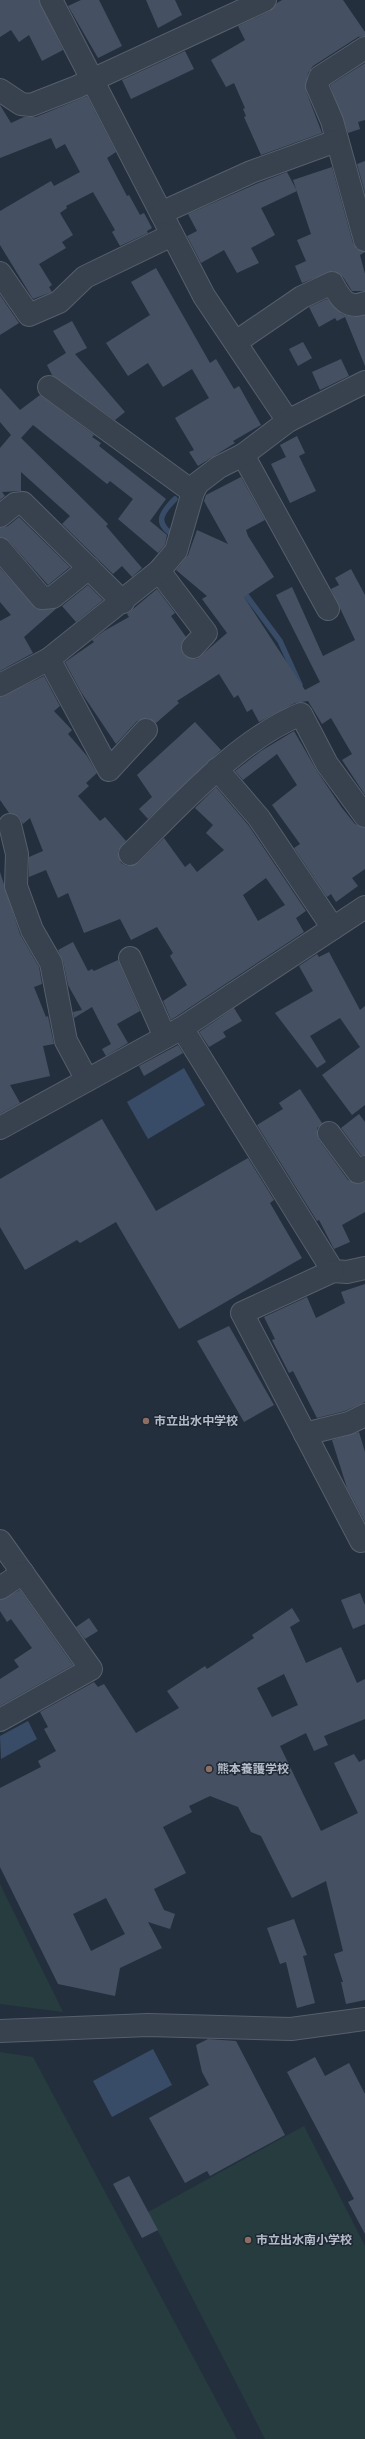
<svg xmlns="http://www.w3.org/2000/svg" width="365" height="2439" viewBox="0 0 365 2439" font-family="Helvetica,'Noto Sans JP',sans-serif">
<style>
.green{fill:#263c3f}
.water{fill:#394c67}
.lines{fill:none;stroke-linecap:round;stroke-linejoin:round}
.stream{stroke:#394c67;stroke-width:5.5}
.building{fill:#455162;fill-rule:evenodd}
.minor-casing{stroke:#565f6c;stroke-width:24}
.minor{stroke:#38414e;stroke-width:22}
.education-dot{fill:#8d6e63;stroke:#1d2633;stroke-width:1.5}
.labels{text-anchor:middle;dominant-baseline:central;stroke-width:3;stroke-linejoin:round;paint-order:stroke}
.poi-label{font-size:12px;font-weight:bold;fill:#b4bcc9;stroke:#1d2633;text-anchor:start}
</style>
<rect width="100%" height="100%" fill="#242f3e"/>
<g class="green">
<path d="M0,1884L63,2012L0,2004Z"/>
<path d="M0,2052L33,2057L237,2439H0Z"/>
<path d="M304,2126L365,2246V2439H265L148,2212Z"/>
</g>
<g class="water">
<path d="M184,1068L205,1105L148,1139L127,1102Z"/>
<path d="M28,1721L37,1739L1,1759L0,1736Z"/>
<path d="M153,2049L172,2085L112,2117L93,2081Z"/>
</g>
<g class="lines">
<g class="stream">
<path d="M175,499C160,514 154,524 176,537"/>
<path d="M243,591L280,641L300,685"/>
</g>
</g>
<g class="building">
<path d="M0,0H39L63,50L42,61L29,35L19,42L11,30L0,37Z"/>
<path d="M81,0H99L122,46L98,58L68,6Z"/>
<path d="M146,0H175L182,15L158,28Z"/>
<path d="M282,0H343L365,32V36L358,37L313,66L308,73L306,91L322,133L261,155L244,117L246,116L243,109L245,108L234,83L226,87L211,60L245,40L238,26L270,11L277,3Z"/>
<path d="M185,51L194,69L131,99L122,80Z"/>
<path d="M365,63V120L358,122L360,129L348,133L330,85Z"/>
<path d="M87,96L116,152L107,158L127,196L129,195L140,215L144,213L152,228L147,231L148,233L120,246L112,232L115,230L93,192L66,206L67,208L60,213L73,235L62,242L66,248L39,264L52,285L49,287L52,292L33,299L0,245V211L51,181L54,186L80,172L65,144L56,149L51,138L0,158V105L11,123L24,117H36Z"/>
<path d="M365,161V193L357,164Z"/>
<path d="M332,167L353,243L357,249L365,252L360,255L365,274V291H352L343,277L333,271L302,283L295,266L306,261L297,240L311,234L293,180Z"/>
<path d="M287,172L297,191L261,208L275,235L251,248L259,263L237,273L224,250L201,263L187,236L197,231L188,214L256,184Z"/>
<path d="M156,268L210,363L216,359L234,389L239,386L261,425L233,441L235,443L198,466L189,452L194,450L175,418L209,398L192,369L163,387L148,363L128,376L106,343L150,315L131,282Z"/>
<path d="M0,295L19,323L0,335Z"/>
<path d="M327,299L342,314L354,317L365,316V366L345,317L337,321L335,318L319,327L309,307Z"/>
<path d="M72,321L87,348L75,354L125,412L115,420L52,375L47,365L66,353L53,331Z"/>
<path d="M303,342L312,358L298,366L289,349Z"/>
<path d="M341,359L349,376L320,390L312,372Z"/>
<path d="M0,388L20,410L40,395L94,435L92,437L101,443L99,446L166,499L150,521L167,535L165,545L158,553L118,519L133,499L110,481L107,484L33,425L21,438L108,524L106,526L142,568L132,577L122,566L113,574L62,524L70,516L21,472V491L2,492L5,496L0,500V448L11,435L0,422Z"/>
<path d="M297,436L305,453L299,456L316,491L290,503L271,464L286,457L280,445Z"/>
<path d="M241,477L265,520L246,530L248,536L274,577L244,597L305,690L320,682L276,595L292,587L323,656L355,640L331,589L339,585L335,578L351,569L365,595V795L342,760L352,754L331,718L322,724L308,701L295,703L259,722L252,709L247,712L238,695L234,698L219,674L177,701L179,703L156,723L148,718L137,721L116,744L81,692L65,662L94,642L92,640L104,631L129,617L127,614L157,589L175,613L171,616L186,637L181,645L185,656L197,659L227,633L202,599L207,596L176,570L188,555L197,530L228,544L204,501L206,495Z"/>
<path d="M19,517L70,567L48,585L9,541L0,537V528L8,526Z"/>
<path d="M0,568L37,609L57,608L24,637L33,653L0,671V621L11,615L0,602Z"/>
<path d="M88,585L103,600L76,622L62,606Z"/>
<path d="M44,676L60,706L54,711L72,730L68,734L87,756L97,773L86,783L89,786L78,796L100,821L105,817L126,841L118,851L121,863L127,866L138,863L164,838L185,867L190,863L197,872L224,850L206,833L213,825L195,808L216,787L249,826L306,911L296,918L304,932L171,1020L163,1001L187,985L170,956L173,953L157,927L131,940L120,919L84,933L68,893L58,898L46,870L29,877V857L43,851L30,818L23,824L19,817L9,813L0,800V697ZM266,878L285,905L258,921L243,895Z"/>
<path d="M195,722L221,750L148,819L139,809L152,797L137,775Z"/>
<path d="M294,731L317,771L342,808L355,824L365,828V869L352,878L358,886L336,902L331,894L327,897L294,848L300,844L272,805L297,785L277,754L243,780L235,771L261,751Z"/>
<path d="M0,872L20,934L39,967L42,984L34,987L46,1017L48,1016L54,1044L43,1046L50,1076L10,1085L20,1103L0,1114Z"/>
<path d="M73,942L88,971L92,969L94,971L118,960L140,1011L117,1024L128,1043L106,1056L102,1049L111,1044L92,1007L74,1018L73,1012L82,1010L68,985L63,961L58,950Z"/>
<path d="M329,952L360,1010L365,1006V1105L352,1115L322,1075L360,1047L340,1018L310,1036L326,1062L317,1068L275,1013L313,991L299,966L317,954L319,957Z"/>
<path d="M234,1008L242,1021L223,1032L226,1037L209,1047L199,1032Z"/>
<path d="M178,1045L183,1053L144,1076L139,1066Z"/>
<path d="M300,1089L322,1123L317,1128L319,1140L348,1180L359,1184L365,1182V1212L342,1225L350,1242L334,1249L319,1220L317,1221L257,1125L283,1109L279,1103Z"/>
<path d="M359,1114L365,1122V1155H361L341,1128Z"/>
<path d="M102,1119L156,1211L248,1158L274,1200L270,1203L302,1258L179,1329L116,1222L80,1243L77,1240L25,1270L0,1227V1179Z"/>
<path d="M365,1284V1402L345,1411L317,1418L293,1371L289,1373L272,1340L275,1339L264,1317L307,1297L316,1318L345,1303L341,1292Z"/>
<path d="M229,1326L274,1405L244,1422L197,1341Z"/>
<path d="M359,1432L365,1452V1522L347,1488L332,1440Z"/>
<path d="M20,1590L73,1665L0,1706V1679L19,1667L14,1660L32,1648L11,1619L7,1622L0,1611V1600Z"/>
<path d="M360,1593L365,1605V1624L353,1629L341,1600Z"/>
<path d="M292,1608L300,1621L290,1627L306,1663L341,1647L357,1683L365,1679V1719L324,1736L328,1745L314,1751L306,1733L280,1746L321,1831L358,1813L334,1763L354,1754L359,1762L365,1759V2000L346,2004L341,1982H343L334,1954L343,1951L326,1881L292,1898L261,1836L251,1832L238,1807L210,1796L189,1806L192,1812L163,1827L186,1873L154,1889L164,1910L175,1914L170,1929L148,1922L162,1948L120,1968L115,1996L58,1984L0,1867V1788L41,1767L38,1761L56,1751L44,1729L48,1727L40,1712L94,1682L98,1687L104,1684L136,1733L179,1708L167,1691L205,1666L207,1669L254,1638L252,1635ZM284,1674L298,1705L272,1717L257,1688ZM106,1898L125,1934L91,1951L73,1914Z"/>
<path d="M89,1618L98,1631L85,1639L76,1627Z"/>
<path d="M294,1919L307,1955L303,1956L315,2003L297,2008L286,1962L280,1964L267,1928Z"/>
<path d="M208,2039L236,2041L285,2135L210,2176L207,2171L185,2183L149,2118L209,2085L202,2072L196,2045Z"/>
<path d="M315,2057L325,2076L349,2063L365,2094V2234L348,2202L354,2199L287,2072Z"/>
<path d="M129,2176L158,2230L142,2238L113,2184Z"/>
</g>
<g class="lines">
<g class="minor-casing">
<g id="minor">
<path d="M51,0L204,296L288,421"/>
<path d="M365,48L320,77L317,86L332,121L365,240"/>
<path d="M0,90L21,104L31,105L77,87L265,0"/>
<path d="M161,213L251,172L336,141"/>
<path d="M0,273L29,315L59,302L85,277L172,235"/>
<path d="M236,342L302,297L332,283C340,298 347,310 365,303"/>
<path d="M49,387L193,492"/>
<path d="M243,455L328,609"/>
<path d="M0,516L15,504L23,503L123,602"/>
<path d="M0,549L42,598L53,597L89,568"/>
<path d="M159,571L206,633L193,647"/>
<path d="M49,659L109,770L146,730"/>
<path d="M0,685L49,659L159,571L176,551L193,492L198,483L219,467L243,455L288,421L365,382"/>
<path d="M217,769L259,818L333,928"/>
<path d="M10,825L17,854L16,886L32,930L51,963L66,1041L87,1080"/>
<path d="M130,854C180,806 236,741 301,714L327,764L365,816"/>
<path d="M130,958L165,1037"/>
<path d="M182,1028L333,1271L347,1272L365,1268"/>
<path d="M0,1128L182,1028L365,907"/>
<path d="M329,1133L358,1172L365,1167"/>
<path d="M333,1271L242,1313L361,1541"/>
<path d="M305,1434L349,1423L365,1415"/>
<path d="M0,1541L91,1669L0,1720"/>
<path d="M0,1588L23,1573"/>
<path d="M0,2031L148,2025L291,2029L365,2019"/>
</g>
</g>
<use href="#minor" class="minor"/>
</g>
<g class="education-dot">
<circle cx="146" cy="1421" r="4"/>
<circle cx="209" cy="1769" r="4"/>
<circle cx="248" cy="2240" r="4"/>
</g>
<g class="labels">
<g class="poi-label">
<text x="154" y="1421">市立出水中学校</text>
<text x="217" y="1769">熊本養護学校</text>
<text x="256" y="2240">市立出水南小学校</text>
</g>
</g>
</svg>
